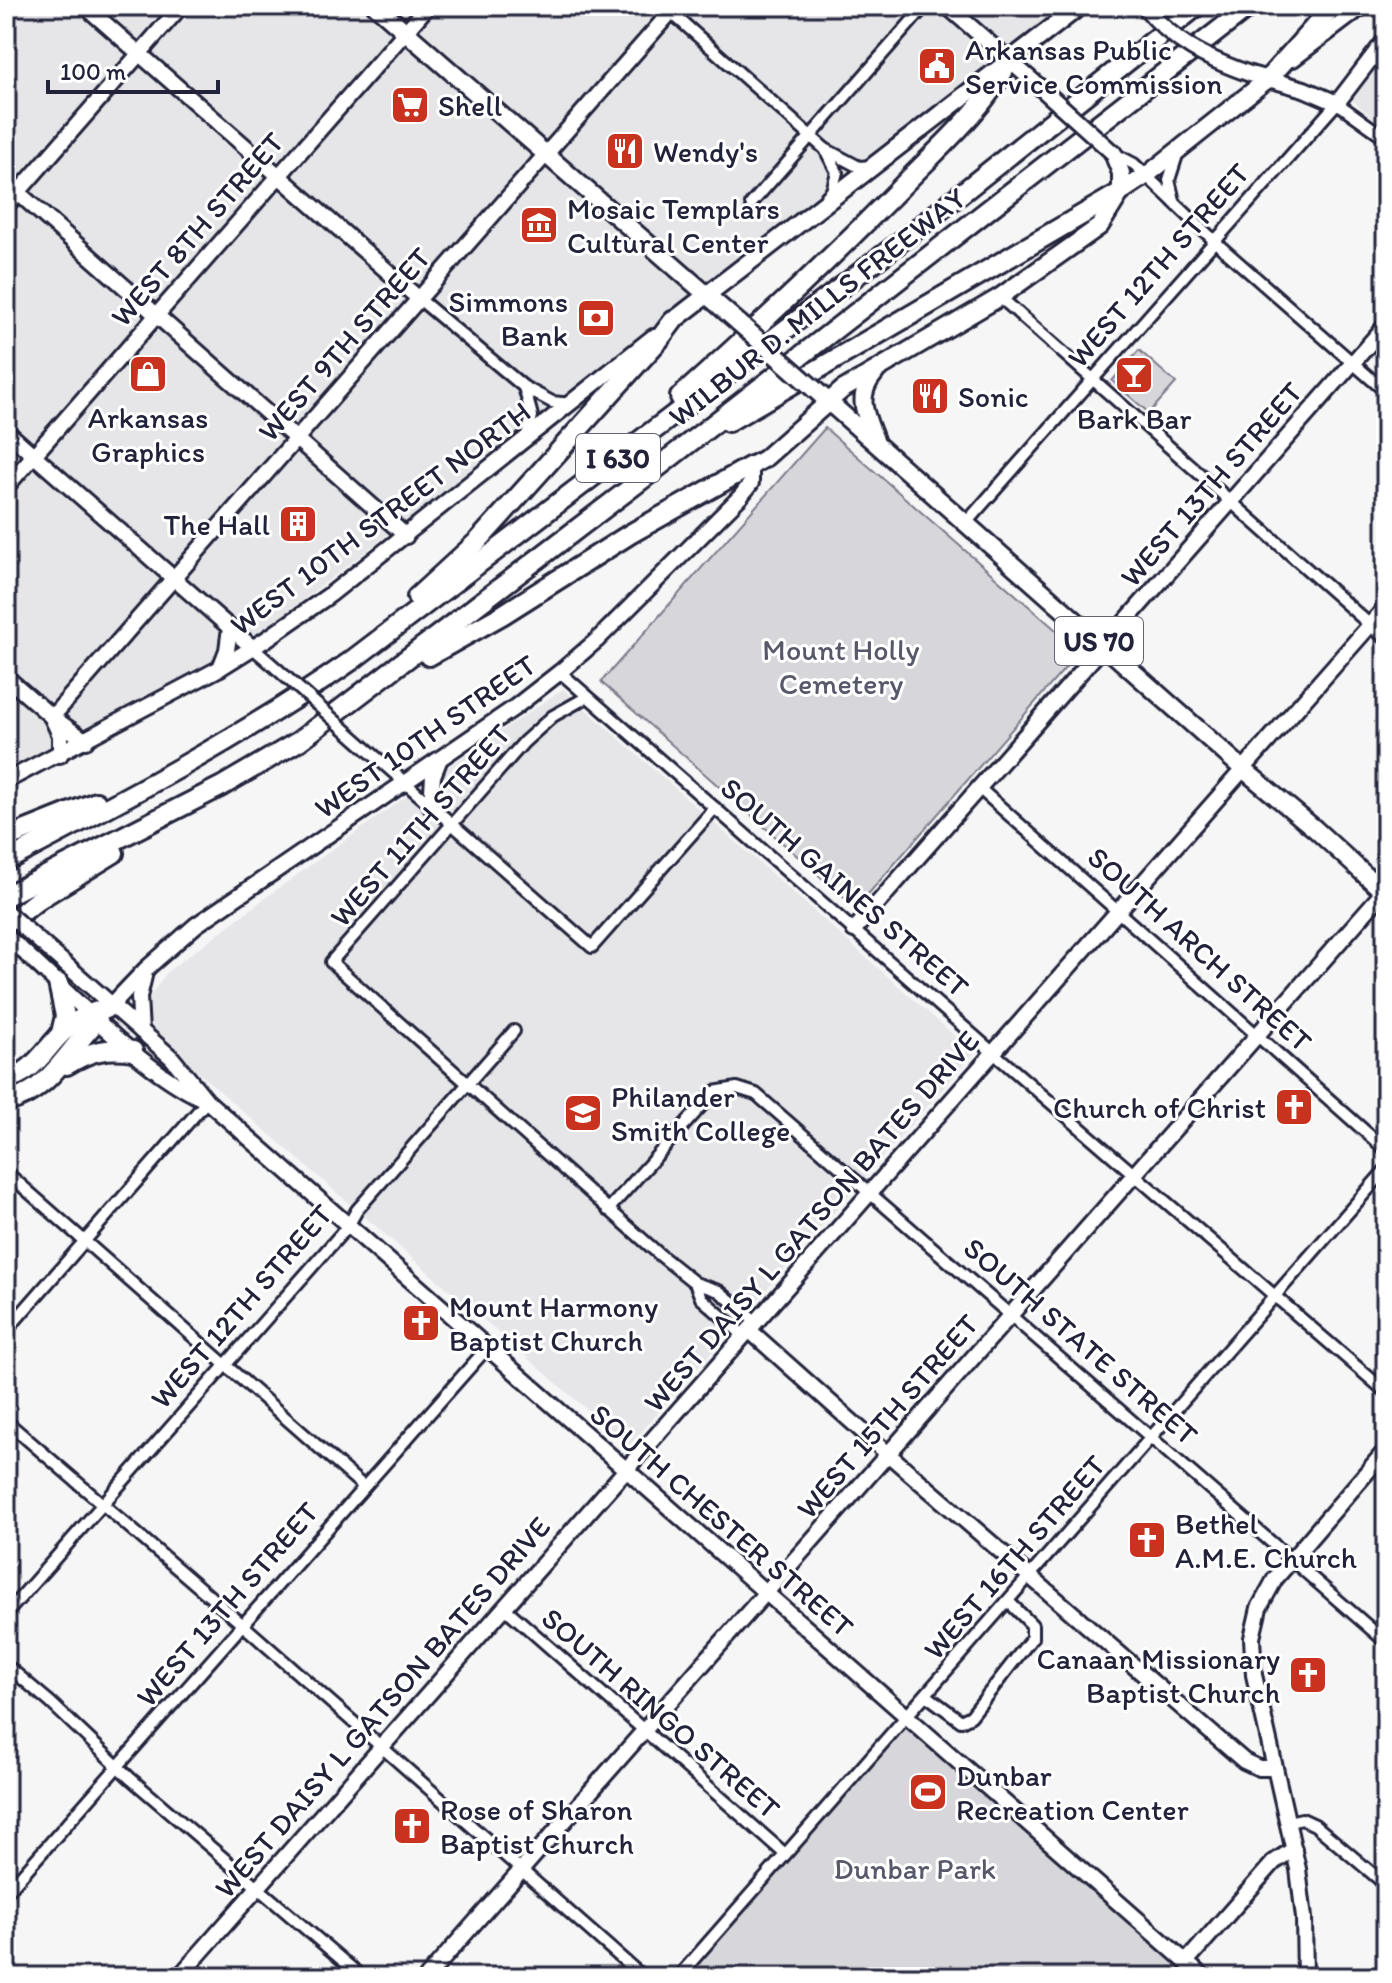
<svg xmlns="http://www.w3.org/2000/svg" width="1392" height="1983" viewBox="0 0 1392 1983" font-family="Itim,sans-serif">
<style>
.built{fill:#e6e6e9}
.green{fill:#d7d7db;stroke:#7c7c8b;stroke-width:2}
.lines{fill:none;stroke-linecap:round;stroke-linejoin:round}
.street-casing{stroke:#22223b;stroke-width:16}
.secondary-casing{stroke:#22223b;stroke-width:20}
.primary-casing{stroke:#22223b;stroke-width:22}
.highway-casing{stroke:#22223b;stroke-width:24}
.street{stroke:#fff;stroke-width:10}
.secondary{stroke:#fff;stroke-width:14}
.primary{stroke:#fff;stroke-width:16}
.highway{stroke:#fff;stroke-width:18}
.street-bridge-casing{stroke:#22223b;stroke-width:16;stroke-linecap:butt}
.secondary-bridge-casing{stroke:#22223b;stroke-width:20;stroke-linecap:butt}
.primary-bridge-casing{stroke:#22223b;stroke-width:22;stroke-linecap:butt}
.street-bridge{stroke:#fff;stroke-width:10}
.secondary-bridge{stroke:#fff;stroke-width:14}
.primary-bridge{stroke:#fff;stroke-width:16}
.labels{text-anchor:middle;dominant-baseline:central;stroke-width:6;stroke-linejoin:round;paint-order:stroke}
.shield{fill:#fff;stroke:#646476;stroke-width:2}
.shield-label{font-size:28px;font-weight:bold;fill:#22223b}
.poi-label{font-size:30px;fill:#22223b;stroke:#fff;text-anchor:start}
.street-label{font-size:30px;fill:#22223b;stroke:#fff}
.park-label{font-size:30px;fill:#58586b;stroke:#fff}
</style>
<rect width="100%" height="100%" fill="#f6f6f7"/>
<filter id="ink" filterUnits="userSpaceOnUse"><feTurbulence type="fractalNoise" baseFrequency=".0125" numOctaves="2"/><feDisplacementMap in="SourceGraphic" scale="16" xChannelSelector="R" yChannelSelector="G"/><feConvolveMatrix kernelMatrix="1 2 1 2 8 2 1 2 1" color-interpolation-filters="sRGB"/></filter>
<g filter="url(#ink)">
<g class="built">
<path d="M6,6H1086L617,354L487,458L247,643L43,751L6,775Z"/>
<path d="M1386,25V129L1337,87Z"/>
<path d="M563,689L974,1053L629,1446L169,1047L155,1030L147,1013L151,995L167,972L276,890L429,780Z"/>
</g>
<g class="green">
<path d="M1139,350L1176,383L1149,413L1112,381Z"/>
<path d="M825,428L1080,651L856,908L601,682Z"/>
<path d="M906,1716L1204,1977H678Z"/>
</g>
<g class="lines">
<g class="street-casing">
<g id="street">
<path d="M664,6L825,149L837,172L832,191L826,197"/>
<path d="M825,149L859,167L872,166"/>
<path d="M1113,153L1134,164L1223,249L1386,392"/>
<path d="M1174,201L1169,180L1177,155"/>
<path d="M751,204L925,6"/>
<path d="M1000,297L1386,639"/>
<path d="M418,298L524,387L552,402L571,404"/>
<path d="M524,387L532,416L527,435"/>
<path d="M965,524L1337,103L1386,138"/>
<path d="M253,648L277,669"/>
<path d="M560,672L982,1043L1386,1392"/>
<path d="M587,697L553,716L524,742L331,962L660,1255L695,1283L719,1291L756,1322"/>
<path d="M369,751L592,947L715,808"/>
<path d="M979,788L1386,1150"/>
<path d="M6,1172L364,1487"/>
<path d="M608,1210L714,1092L737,1088L756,1094L1386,1642"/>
<path d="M695,1283L701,1298L744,1336"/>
<path d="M6,1331L207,1101"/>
<path d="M6,1421L243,1625L643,1977"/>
<path d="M506,1609L785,1854"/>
<path d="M6,1614L348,1226L357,1210L514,1031"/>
<path d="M6,1665L51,1703L131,1779L362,1977"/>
<path d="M926,1695L961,1721L971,1716L1032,1638V1625L1008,1601"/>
<path d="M1288,1822L1302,1819L1315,1825L1386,1885"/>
<path d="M6,1893L487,1348"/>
<path d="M678,1977L1386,1169"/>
</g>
</g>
<g class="secondary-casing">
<g id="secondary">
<path d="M85,6L418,298"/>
<path d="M947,6L1042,89"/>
<path d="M1293,59L1363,6"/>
<path d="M1250,74L1304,89L1337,103L1386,39"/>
<path d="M6,182L406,536"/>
<path d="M6,206L181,6"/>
<path d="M6,431L253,648"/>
<path d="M6,487L428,6"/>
<path d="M220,668L227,650L230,628"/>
<path d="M6,677L52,717L86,741"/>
<path d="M52,717L676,6"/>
<path d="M52,718L60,735V755"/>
<path d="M6,781L220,668L265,640L331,594L653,337"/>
<path d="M431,806L433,776L439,761"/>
<path d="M854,930L1386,325"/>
<path d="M6,936C65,986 134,1067 203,1099"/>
<path d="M38,940L172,1058L207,1101L1203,1977"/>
<path d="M106,1011L146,969L196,925L514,708L560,672L597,640L741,496L751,483V466"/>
<path d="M141,1031L139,997L145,972"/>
<path d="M749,1330L888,1454L1244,1761L1259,1768H1275"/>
<path d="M1186,1962L1274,1862L1294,1849"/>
<path d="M179,1977L1386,607"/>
<path d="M427,1977L1386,889"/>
<path d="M1305,1977L1304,1918L1298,1869L1254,1675L1252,1638L1259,1608L1275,1579L1386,1450"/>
</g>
</g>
<g class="primary-casing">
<g id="primary">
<path d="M376,6L739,323"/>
<path d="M1113,153L1121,173V192"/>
<path d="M673,321L1080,6"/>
<path d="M875,373C855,396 865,414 875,440"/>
<path d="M813,388L1243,769L1315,829L1386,894"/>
<path d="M751,466L764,459L842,390L1000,297L1100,226L1121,192L1147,175L1268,79"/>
</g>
</g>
<g class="highway-casing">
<g id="highway">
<path d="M1268,79L1333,6"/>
<path d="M680,397C758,327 834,256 907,181C944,143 985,108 1009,61"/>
<path d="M728,422L1121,192"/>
<path d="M417,597L478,541L658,341L673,321"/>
<path d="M429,656L502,615L630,534L751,466"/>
<path d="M6,838L96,802"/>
<path d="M6,861C124,799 241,738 351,661L899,243L1197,6"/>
<path d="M6,896L222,786L299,741L653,471L1250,6"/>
<path d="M6,925L39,899L114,853"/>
<path d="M58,983L65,1016L61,1033"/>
<path d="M67,1065C89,1051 107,1047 133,1051"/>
<path d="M6,1079C34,1073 44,1050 63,1032C77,1018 94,1012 112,1005"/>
<path d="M6,1102C50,1092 68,1049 98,1020"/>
</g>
</g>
<use href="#street" class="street"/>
<use href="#secondary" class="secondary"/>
<use href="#primary" class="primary"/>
<use href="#highway" class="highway"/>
<g class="street-bridge-casing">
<path id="street-bridge" d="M277,669L369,751"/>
</g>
<g class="secondary-bridge-casing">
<g id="secondary-bridge">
<path d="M1144,6C1175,44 1205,58 1250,74"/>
<path d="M1042,89L1113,153"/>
<path d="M6,912L38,940"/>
</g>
</g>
<g class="primary-bridge-casing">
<path id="primary-bridge" d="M739,323L813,388"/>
</g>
<use href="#street-bridge" class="street-bridge"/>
<use href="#secondary-bridge" class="secondary-bridge"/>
<use href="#primary-bridge" class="primary-bridge"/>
</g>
</g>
<defs>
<g id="civic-square" transform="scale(2)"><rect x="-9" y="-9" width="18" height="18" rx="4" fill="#c8321e" stroke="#fff"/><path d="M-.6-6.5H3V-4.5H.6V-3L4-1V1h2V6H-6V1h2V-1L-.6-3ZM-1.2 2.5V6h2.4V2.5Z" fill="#fff"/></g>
<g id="supermarket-square" transform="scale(2)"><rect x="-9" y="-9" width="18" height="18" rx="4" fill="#c8321e" stroke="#fff"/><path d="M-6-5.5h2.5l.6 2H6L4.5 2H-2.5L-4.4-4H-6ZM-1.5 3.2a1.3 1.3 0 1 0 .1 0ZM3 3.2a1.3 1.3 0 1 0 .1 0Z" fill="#fff"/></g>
<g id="restaurant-square" transform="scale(2)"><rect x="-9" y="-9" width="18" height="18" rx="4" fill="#c8321e" stroke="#fff"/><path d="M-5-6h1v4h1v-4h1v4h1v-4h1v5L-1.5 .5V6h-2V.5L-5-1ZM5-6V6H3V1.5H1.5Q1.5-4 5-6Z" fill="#fff"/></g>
<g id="museum-square" transform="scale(2)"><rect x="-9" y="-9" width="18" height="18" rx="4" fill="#c8321e" stroke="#fff"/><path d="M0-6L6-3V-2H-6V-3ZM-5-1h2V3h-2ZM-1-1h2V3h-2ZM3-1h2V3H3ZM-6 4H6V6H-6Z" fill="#fff"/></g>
<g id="bank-square" transform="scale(2)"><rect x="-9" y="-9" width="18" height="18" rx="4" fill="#c8321e" stroke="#fff"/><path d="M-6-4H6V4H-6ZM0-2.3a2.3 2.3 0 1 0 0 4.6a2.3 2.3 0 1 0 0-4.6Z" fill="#fff"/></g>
<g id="shop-square" transform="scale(2)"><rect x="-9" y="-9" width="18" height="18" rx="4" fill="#c8321e" stroke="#fff"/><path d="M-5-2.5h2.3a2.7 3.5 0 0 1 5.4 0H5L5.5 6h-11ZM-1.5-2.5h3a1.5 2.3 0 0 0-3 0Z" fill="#fff"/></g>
<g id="bar-square" transform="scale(2)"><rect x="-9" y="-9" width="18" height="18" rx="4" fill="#c8321e" stroke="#fff"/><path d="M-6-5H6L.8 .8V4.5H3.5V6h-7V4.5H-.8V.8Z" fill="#fff"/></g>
<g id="building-square" transform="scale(2)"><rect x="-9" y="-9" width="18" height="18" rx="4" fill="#c8321e" stroke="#fff"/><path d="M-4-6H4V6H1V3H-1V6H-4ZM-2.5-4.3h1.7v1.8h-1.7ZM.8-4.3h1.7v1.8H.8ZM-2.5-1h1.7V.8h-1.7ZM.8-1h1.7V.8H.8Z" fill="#fff"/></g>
<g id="church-square" transform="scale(2)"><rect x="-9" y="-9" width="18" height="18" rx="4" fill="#c8321e" stroke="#fff"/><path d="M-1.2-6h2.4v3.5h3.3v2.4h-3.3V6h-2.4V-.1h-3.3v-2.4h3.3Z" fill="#fff"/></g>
<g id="university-square" transform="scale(2)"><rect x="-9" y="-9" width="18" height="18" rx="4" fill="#c8321e" stroke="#fff"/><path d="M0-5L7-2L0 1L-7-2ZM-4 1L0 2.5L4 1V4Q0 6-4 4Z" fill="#fff"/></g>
<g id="stadium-square" transform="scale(2)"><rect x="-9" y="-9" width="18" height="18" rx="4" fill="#c8321e" stroke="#fff"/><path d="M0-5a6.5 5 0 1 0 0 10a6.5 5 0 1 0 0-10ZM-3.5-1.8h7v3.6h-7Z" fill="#fff"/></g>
</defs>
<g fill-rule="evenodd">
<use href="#civic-square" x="937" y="66"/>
<use href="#supermarket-square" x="410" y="105"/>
<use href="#restaurant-square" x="625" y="151"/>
<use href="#museum-square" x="539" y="225"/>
<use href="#bank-square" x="596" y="318"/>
<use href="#shop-square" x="148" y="374"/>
<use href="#bar-square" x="1134" y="375"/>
<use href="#restaurant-square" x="930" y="396"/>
<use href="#building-square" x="298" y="524"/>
<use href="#church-square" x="1294" y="1107"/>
<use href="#university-square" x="583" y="1113"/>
<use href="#church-square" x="421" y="1323"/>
<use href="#church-square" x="1147" y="1540"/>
<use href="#church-square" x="1308" y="1675"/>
<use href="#stadium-square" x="928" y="1792"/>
<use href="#church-square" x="412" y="1826"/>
</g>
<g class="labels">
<g class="shield">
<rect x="576" y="434" width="84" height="48" rx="6"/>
<rect x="1055" y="617" width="88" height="48" rx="6"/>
</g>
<g class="shield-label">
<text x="618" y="458">I 630</text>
<text x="1099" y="641">US 70</text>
</g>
<g class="poi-label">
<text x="965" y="49">Arkansas Public<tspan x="965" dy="34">Service Commission</tspan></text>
<text x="438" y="105">Shell</text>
<text x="653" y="151">Wendy's</text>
<text x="567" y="208">Mosaic Templars<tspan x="567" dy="34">Cultural Center</tspan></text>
<text x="568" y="301" text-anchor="end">Simmons<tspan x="568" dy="34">Bank</tspan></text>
<text x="958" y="396">Sonic</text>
<text x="148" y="417" text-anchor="middle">Arkansas<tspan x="148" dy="34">Graphics</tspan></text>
<text x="1134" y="418" text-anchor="middle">Bark Bar</text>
<text x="270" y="524" text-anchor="end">The Hall</text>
<text x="611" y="1096">Philander<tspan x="611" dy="34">Smith College</tspan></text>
<text x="1266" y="1107" text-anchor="end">Church of Christ</text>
<text x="449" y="1306">Mount Harmony<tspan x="449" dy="34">Baptist Church</tspan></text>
<text x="1175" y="1523">Bethel<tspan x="1175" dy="34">A.M.E. Church</tspan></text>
<text x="1280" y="1658" text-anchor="end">Canaan Missionary<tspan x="1280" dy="34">Baptist Church</tspan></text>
<text x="956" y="1775">Dunbar<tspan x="956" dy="34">Recreation Center</tspan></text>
<text x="440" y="1809">Rose of Sharon<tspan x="440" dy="34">Baptist Church</tspan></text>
</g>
<g class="street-label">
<text transform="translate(197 229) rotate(-49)">WEST 8TH STREET</text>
<text transform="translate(1158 265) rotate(-49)">WEST 12TH STREET</text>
<text transform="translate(817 307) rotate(-38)">WILBUR D. MILLS FREEWAY</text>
<text transform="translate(344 344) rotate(-49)">WEST 9TH STREET</text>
<text transform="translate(1211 484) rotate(-49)">WEST 13TH STREET</text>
<text transform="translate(380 518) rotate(-37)">WEST 10TH STREET NORTH</text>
<text transform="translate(425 736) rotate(-35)">WEST 10TH STREET</text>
<text transform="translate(420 825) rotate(-49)">WEST 11TH STREET</text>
<text transform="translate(845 887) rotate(41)">SOUTH GAINES STREET</text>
<text transform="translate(1200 949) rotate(42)">SOUTH ARCH STREET</text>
<text transform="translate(811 1221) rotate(-49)">WEST DAISY L GATSON BATES DRIVE</text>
<text transform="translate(241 1306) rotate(-49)">WEST 12TH STREET</text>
<text transform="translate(1081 1341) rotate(41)">SOUTH STATE STREET</text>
<text transform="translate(887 1416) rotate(-49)">WEST 15TH STREET</text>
<text transform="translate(722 1520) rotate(41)">SOUTH CHESTER STREET</text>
<text transform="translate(1014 1557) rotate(-49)">WEST 16TH STREET</text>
<text transform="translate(227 1604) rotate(-49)">WEST 13TH STREET</text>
<text transform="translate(382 1707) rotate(-49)">WEST DAISY L GATSON BATES DRIVE</text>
<text transform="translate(661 1713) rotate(41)">SOUTH RINGO STREET</text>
</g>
<g class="park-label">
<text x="841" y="649">Mount Holly<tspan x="841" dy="34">Cemetery</tspan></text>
<text x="915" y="1868">Dunbar Park</text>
</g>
</g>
<rect width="1392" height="1983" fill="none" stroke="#fff" stroke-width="32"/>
<rect x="16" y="16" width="1360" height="1951" fill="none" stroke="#22223b" stroke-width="3" filter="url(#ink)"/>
<path d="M48 80v12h170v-12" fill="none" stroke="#22223b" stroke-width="4"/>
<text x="60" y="80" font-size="24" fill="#22223b" stroke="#ffffff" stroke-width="6" paint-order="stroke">100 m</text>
</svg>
